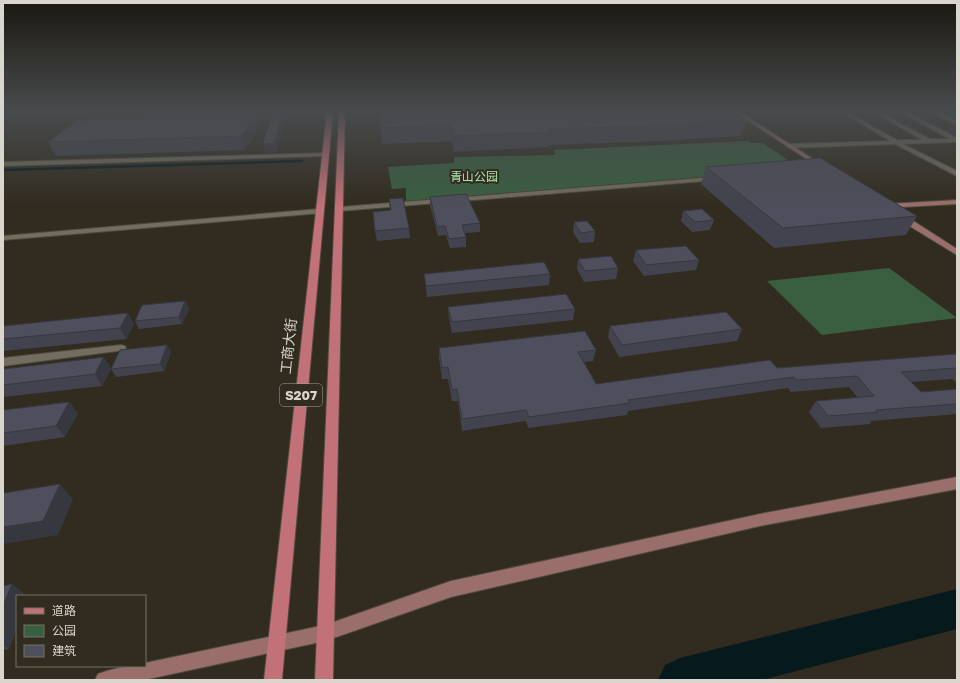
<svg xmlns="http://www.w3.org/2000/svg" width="960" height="683" viewBox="0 0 960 683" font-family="'Golos Text','Noto Sans SC',sans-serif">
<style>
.green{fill:#395f40}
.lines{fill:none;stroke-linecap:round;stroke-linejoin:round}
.stream{stroke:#06191d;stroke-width:2.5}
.river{fill:#06191d;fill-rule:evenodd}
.street-casing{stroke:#4f4a3f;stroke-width:2}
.secondary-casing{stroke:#4f4a3f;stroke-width:2}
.primary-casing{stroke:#4f4a3f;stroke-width:2}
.street{fill:#736d5f;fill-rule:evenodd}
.secondary{fill:#9a6f6b;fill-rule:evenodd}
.primary{fill:#c17177;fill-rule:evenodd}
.wall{fill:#43434f}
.shaded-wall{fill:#373740}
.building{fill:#4e4e5c;stroke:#373740}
.labels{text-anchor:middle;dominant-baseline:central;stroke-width:4;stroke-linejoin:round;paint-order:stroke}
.far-park-label{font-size:12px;fill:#a7e6b0;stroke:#312c1f}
.shield{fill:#312c1f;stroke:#a7a39a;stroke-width:1}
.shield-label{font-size:13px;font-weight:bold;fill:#d9d6ce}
.street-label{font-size:14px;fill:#d9d6ce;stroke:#312c1f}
</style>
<rect width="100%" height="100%" fill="#312c1f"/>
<g class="green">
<path d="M748,141L750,143H763L801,169L406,201V188L392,189L388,167L454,163V157L555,155L554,150Z"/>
<path d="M889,268L957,318L822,335L767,281Z"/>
</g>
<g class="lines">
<path class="stream" d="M3,170L302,161"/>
<path class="river" d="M957,589V629L762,680H658L665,665L680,658Z"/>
<g class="street-casing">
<g id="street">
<path d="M840,111H845L897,140H922L872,111H877L930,139H950L899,111H905L957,138V142L903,144L957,171V176L895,144L789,148L786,146L789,144L890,141Z"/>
<path d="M929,111H935L957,121V125Z"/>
<path d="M328,153L329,154L326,156L3,166V162Z"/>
<path d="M715,177L717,178V180L340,211L336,209L340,207Z"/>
<path d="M319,209L323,211L322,213L3,240V236Z"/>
<path d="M121,345L125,346L126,348L125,350L3,366V358Z"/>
</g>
</g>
<g class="secondary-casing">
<g id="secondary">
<path d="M733,111H738L824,166L819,167Z"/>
<path d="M957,200V204L886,208L882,206L886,204Z"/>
<path d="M898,215H904L957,249V255L898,219Z"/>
<path d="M957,477V489L760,526L451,597L325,641L144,680H95L98,674C113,668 129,666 145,666V663L325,625L451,581L760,514Z"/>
</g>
</g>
<g class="primary-casing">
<g id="primary">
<path d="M327,111H333L282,680H264Z"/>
<path d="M339,111H345L333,680H315Z"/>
</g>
</g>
<use href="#street" class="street"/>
<use href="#secondary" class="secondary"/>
<use href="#primary" class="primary"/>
</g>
<g class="wall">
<path d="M152,111H269L245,150L56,156L48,142L142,118Z"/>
<path d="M273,111H292L289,120H285L276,152L265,153L263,144Z"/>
<path d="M378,111H729L745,121L740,136L685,139L684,140L549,145L548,147L454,152L452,141L382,144L380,128V121H379Z"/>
<path d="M706,167L917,216L906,235L774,248L701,184Z"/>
<path d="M430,197L480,223V232L465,233L466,237V247L450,248L446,235L438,236L430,205Z"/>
<path d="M389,199L409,228L410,238L377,241L375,231L390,210Z"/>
<path d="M683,211L714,220L710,230L692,232L681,221Z"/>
<path d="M574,222L595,231L594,242L580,243L573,232Z"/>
<path d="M636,250L699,260L696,270L644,276L633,261Z"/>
<path d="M578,259L618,268L616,279L584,282L577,269Z"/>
<path d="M424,274H550L549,285L427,297Z"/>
<path d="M185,301L189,309L182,324L139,329L135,321Z"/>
<path d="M448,307L575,309L573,320L452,333L449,318Z"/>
<path d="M134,324L126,339L3,351V326Z"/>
<path d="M610,326L742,329L737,341L619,357L608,337Z"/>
<path d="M439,348L596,350L593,361L584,362L596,384L777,368L957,354V383L952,379L911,382L921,392L957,389V414L871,421L870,424L821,428L809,412L816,401L858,398L849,387L791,392L788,388L628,411L627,415L528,428L526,421L462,431L458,401H452L448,379H442L439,359Z"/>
<path d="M171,352L164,371L116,377L111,369L102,386L3,397V369L111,368Z"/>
<path d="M69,402L78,413L65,437L3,446V410Z"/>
<path d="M12,584L27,596H17L9,649L3,650V586Z"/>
</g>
<g class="shaded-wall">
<path d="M258,111H269L245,150L241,136Z"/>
<path d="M288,111H292L289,120L287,112Z"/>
<path d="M283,113L285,120L276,152L265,153L263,144Z"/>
<path d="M185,301L189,309L182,324L179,317Z"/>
<path d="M128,313L134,324L126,339L120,328Z"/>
<path d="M167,345L171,352L164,371L160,364Z"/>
<path d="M104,357L111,368L102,386L95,374Z"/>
<path d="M69,402L78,413L65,437L56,426Z"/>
<path d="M60,484L73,499L58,535L3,544V527Z"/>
<path d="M12,584L27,596H17V629L9,649L3,645V606Z"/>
</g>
<g class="building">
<path d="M152,111H258L241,136L48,142L78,120L142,118Z"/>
<path d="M273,111H288L287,112L283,113L274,143L263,144Z"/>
<path d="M381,111H729L745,121L687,124L688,125L548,129L550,132L453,136L452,125L380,128Z"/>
<path d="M820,158L917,216L783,228L706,167Z"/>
<path d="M466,194L480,223L462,225L466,237L449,239L445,226L437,227L430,197Z"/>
<path d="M403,198L409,228L375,231L373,212L391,210L389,199Z"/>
<path d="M702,209L714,220L695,222L683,211Z"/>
<path d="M587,221L595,231L581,233L574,222Z"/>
<path d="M686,246L699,260L646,265L636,250Z"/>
<path d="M611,256L618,268L585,271L578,259Z"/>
<path d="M544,262L550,274L426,286L424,274Z"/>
<path d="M566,294L575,309L452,322L448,307Z"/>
<path d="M185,301L179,317L135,321L142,305Z"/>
<path d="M726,312L742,329L622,345L610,326Z"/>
<path d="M128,313L120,328L3,339V326Z"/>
<path d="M585,331L596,350L578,352L596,384L770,360L777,368L957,354V368L901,372L921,392L957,389V404L876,410L878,412L828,416L816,401L874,396L857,376L797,380L794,377L628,400L630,403L529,417L526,410L462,419L457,389L452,390L448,367L442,368L439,348Z"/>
<path d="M167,345L160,364L111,369L120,350Z"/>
<path d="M104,357L95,374L3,385V369Z"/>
<path d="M69,402L56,426L3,433V410Z"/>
<path d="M60,484L43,521L3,527V493Z"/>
<path d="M12,584L3,606V586Z"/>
</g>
<linearGradient id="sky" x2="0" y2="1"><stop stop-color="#1b1811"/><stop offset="0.54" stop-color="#484b4d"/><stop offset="1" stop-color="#484b4d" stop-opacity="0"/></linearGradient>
<rect width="960" height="206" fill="url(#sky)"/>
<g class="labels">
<g class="far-park-label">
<text x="474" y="176">青山公园</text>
</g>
<rect class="shield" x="280" y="384" width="42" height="22" rx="3"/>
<g class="shield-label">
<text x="301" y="395">S207</text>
</g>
<g class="street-label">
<text transform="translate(288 346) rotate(-84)">工商大街</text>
</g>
</g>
<rect width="960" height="683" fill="none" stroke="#d9d6ce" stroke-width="8"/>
<rect x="16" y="595" width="130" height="72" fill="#312c1f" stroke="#747065"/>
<rect x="24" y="608" width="20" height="6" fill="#c17177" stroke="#747065"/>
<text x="52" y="615" font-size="12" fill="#d9d6ce">道路</text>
<rect x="24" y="625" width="20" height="12" fill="#395f40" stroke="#747065"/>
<text x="52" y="635" font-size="12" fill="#d9d6ce">公园</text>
<rect x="24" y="645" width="20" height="12" fill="#4e4e5c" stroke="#747065"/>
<text x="52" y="655" font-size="12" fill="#d9d6ce">建筑</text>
</svg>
